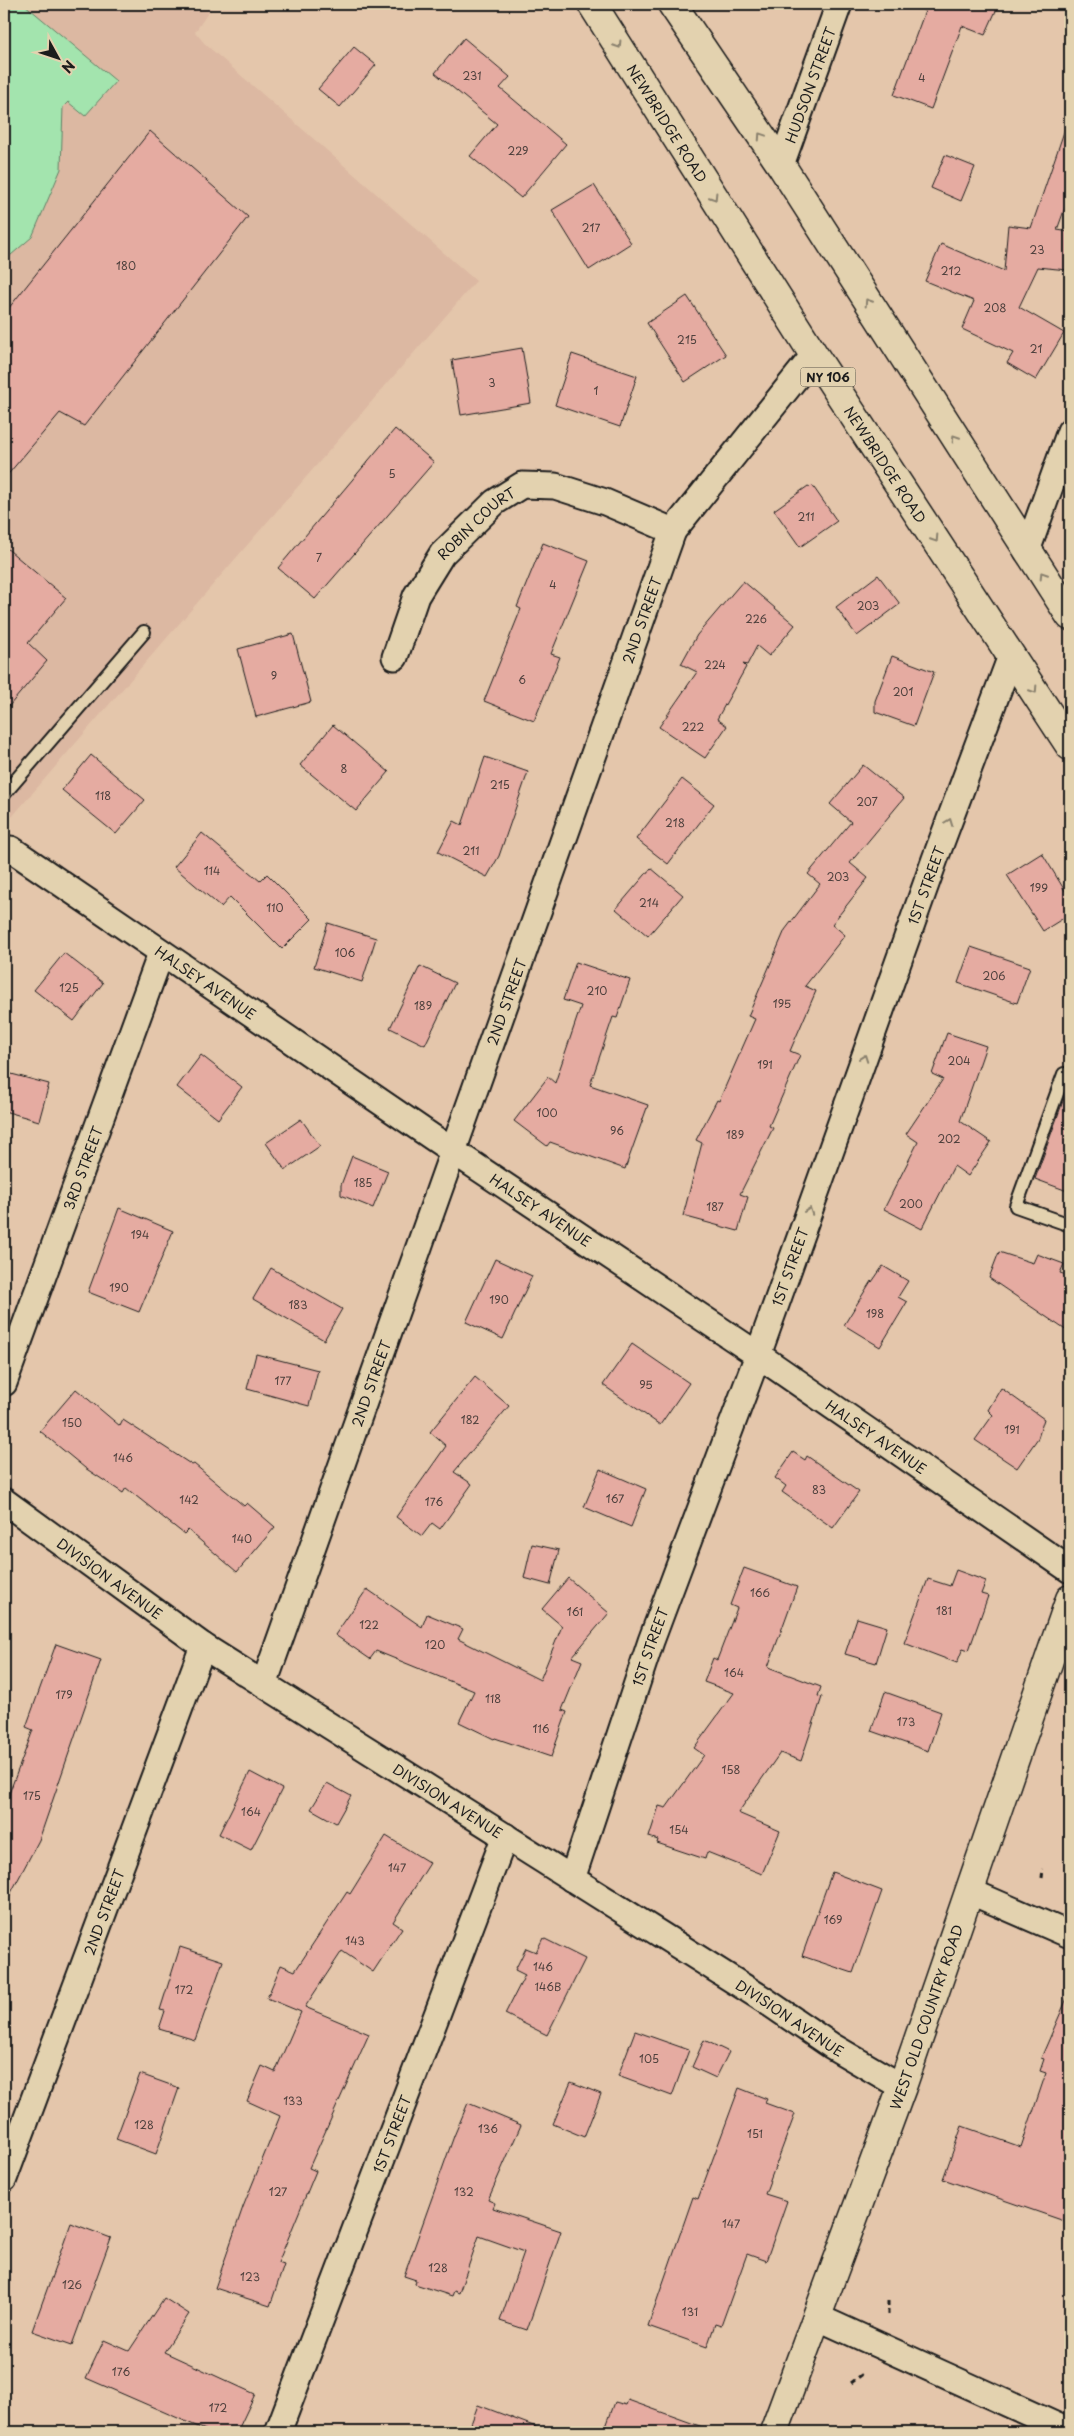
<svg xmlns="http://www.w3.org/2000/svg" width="1074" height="2436" viewBox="0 0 1074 2436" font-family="'Playpen Sans',sans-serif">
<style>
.built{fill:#dcb8a2}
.green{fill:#a3e4ae;stroke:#608065}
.building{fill:#e5aba1;stroke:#1c1c1c}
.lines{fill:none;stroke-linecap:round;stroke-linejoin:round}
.lane-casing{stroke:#1c1c1c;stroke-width:16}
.street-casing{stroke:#1c1c1c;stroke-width:29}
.primary-casing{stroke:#1c1c1c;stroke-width:31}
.path{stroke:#1c1c1c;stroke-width:3;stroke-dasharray:5 4;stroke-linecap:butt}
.lane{stroke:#e3d2af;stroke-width:12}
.street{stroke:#e3d2af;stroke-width:25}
.primary{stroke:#e3d2af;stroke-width:28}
.oneway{stroke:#89806d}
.labels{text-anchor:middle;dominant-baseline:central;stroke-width:4;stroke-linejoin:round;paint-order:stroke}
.number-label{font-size:11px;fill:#4e403d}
.shield{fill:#e3d2af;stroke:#585348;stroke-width:1}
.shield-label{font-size:12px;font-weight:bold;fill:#1c1c1c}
.street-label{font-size:14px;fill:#1c1c1c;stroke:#e3d2af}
</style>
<rect width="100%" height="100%" fill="#e4c6ab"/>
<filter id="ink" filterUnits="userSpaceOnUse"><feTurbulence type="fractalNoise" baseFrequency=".02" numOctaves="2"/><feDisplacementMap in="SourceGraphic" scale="10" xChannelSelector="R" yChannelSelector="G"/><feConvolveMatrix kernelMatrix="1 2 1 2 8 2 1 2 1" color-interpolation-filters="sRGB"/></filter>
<g filter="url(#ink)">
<path class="built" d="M4,4H214L195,32L205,44L476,281L4,826Z"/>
<path class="green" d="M4,4H24L116,81L85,116L68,102L63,107L61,169L32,237L4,261Z"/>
<g class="building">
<path d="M910,4H999L985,35L962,26L931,109L894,95L925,11Z"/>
<path d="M464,38L510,77L500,88L566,144L521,198L470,156L497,124L435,73Z"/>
<path d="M354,47L376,65L340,107L318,89Z"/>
<path d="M1066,126L1070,127V194L1057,230L1070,232L1067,270L1038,267L1019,307L1064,333L1036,380L1007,363L1013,353L962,329L974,301L925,281L941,244L1004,271L1008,225L1031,228Z"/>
<path d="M150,131L248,217L84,426L60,413L4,479V314Z"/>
<path d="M945,155L975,167L961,201L931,188Z"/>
<path d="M594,185L631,243L589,270L552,210Z"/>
<path d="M687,296L726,355L685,382L647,323Z"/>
<path d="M522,348L531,403L461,415L452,360Z"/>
<path d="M572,354L637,376L620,427L555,405Z"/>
<path d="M395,429L434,462L315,599L278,568Z"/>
<path d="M812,485L837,521L800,547L774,510L808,486L810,487Z"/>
<path d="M543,543L589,561L551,654L560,657L534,721L484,701L521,609L517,607Z"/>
<path d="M4,546L66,598L28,643L47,661L4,712Z"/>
<path d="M878,575L900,604L857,636L836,607Z"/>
<path d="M743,581L795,625L769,656L757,646L747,665L743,664L746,667L717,719L727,726L705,758L659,727L697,672L681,664L697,635Z"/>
<path d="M293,634L311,702L256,717L238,649Z"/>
<path d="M892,656L934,672L914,726L875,712V701Z"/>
<path d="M333,725L389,772L356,811L300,765Z"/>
<path d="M91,755L145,800L116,834L62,790Z"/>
<path d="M485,757L528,772L499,856L487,877L438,852L454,821L462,825Z"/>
<path d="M863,765L904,798L850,863L868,878L832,924L845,935L805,986L816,991L790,1051L800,1055L769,1126L773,1128L740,1194L748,1197L738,1231L683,1216L702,1143L696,1140L717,1100L719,1101L755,1019L748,1016L785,930L820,884L808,874L851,822L830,804Z"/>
<path d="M682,779L714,804L668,864L636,839Z"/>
<path d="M202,833L260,881L267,874L312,919L282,949L230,897L221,907L174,867Z"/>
<path d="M1042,853L1070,899V914L1043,931L1007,875Z"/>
<path d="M651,868L683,895L648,936L616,909Z"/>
<path d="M328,923L376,938L362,982L314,967Z"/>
<path d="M971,947L1030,967L1017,1003L958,983Z"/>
<path d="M64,953L103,983L74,1021L34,990Z"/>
<path d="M576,962L630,980L617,1018L613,1017L590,1085L648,1105L625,1169L550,1142L547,1146L514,1121L548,1077L555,1083L581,1006L563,1000Z"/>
<path d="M420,966L455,983L425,1045L390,1028Z"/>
<path d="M947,1033L986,1046L960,1121L991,1142L968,1176L954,1166L922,1229L884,1209L918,1142L906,1134L943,1079L932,1074Z"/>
<path d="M201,1055L242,1087L218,1119L177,1087Z"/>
<path d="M4,1072L49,1084L39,1121L4,1111Z"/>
<path d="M1067,1090L1070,1091V1192L1035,1179Z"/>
<path d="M301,1119L320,1146L285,1170L266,1143Z"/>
<path d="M352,1156L388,1171L373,1208L341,1195V1185Z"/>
<path d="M119,1208L173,1231L139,1312L88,1292Z"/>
<path d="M999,1252L1033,1263L1037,1254L1064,1264L1060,1273L1070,1276V1333L989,1278Z"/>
<path d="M495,1259L532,1276L503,1339L466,1322Z"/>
<path d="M883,1266L908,1281L898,1297L907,1302L880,1347L844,1325L871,1281L872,1282Z"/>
<path d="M271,1268L342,1309L324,1340L253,1299Z"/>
<path d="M632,1344L689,1383L660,1425L603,1385Z"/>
<path d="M256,1354L318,1370L309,1406L247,1389Z"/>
<path d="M475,1377L509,1406L454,1472L472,1484L440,1529L432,1523L422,1536L396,1517L446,1446L430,1432Z"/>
<path d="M1001,1388L1044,1419L1038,1438L1017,1468L975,1440L993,1415L988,1410Z"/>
<path d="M76,1389L120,1426L123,1420L192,1465L194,1464L244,1506L247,1503L275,1527L237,1572L188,1530L184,1534L126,1488L123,1493L85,1468L40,1431Z"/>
<path d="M793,1452L805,1460L807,1456L859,1492L833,1528L782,1492L786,1486L775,1478Z"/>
<path d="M600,1469L646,1489L631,1527L584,1507Z"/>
<path d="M532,1544L559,1550L550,1585L524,1578Z"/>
<path d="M744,1568L797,1587L768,1667L821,1687L818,1696L822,1697L801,1761L780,1753L738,1813L780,1831L762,1874L707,1852L705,1859L657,1843L658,1840L649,1837L659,1806L666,1808L704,1755L694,1748L734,1693L704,1682L713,1658L717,1660L737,1608L730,1605Z"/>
<path d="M956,1570L986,1581L981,1594L988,1596L969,1650L963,1648L957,1663L904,1643L928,1579L950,1586Z"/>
<path d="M568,1578L609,1613L572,1657L582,1661L562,1710L567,1712L551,1757L495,1738L494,1739L459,1722L474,1691L376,1651L370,1659L335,1635L367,1589L422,1627L427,1614L463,1629L458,1639L540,1680L562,1626L542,1609Z"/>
<path d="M857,1618L887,1627L876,1663L845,1654Z"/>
<path d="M56,1644L101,1660L39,1840L4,1906V1807L33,1730L26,1727Z"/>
<path d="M885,1692L941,1712L928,1751L871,1731Z"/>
<path d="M250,1772L282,1789L251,1850L219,1834Z"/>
<path d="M327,1783L351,1796L336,1823L311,1809Z"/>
<path d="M386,1836L430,1863L393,1922L402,1928L373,1972L342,1951L305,2007L369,2034L309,2168L316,2171L278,2263L284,2265L270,2306L215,2288L243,2207L280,2116L247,2101L262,2066L275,2072L301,2012L267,1998L281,1965L295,1971L347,1892L350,1894Z"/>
<path d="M832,1872L882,1891L853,1973L802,1956Z"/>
<path d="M543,1938L585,1959L547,2035L505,2014L525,1975L515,1970L526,1948L536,1952Z"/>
<path d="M180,1947L223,1961L195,2040L159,2029L165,2011L160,2010Z"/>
<path d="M1068,1996H1070V2223L943,2179L962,2126L1021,2147L1046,2073L1040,2071L1044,2059L1041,2058Z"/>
<path d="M635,2031L689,2050L672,2096L618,2076Z"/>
<path d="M704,2040L729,2052L716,2078L692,2067Z"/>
<path d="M140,2074L179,2088L156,2154L116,2139Z"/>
<path d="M571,2082L601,2094L584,2137L553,2124Z"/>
<path d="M739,2088L767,2099L765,2103L795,2114L765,2194L787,2201L766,2261L747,2254L721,2326L715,2324L707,2347L648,2326L693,2197L698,2199Z"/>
<path d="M468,2103L521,2125L488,2200L495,2203L493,2208L561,2231L527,2330L500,2321L524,2252L479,2236L459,2293L454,2291L452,2296L415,2284L416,2280L404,2276L454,2136Z"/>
<path d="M71,2223L111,2238L72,2345L32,2331Z"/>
<path d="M164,2298L189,2314L164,2352L255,2394L237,2432H210L86,2378L104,2340L129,2351Z"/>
<path d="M628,2400L708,2429V2432H604L615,2402L626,2405Z"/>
<path d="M478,2405L544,2430V2432H468Z"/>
</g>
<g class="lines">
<g class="lane-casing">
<g id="lane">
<path d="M4,794L144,632"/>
<path d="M1070,1077L1064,1074L1016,1206L1070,1225"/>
</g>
</g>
<g class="street-casing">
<g id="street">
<path id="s1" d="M781,165L839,4"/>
<path d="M1027,551L1070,431"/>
<path id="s2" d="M395,657L416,596L442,554L495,502L522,485L555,486L605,502L673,531"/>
<path id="s3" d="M11,849L432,1137L758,1355L1070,1570"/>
<path id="s4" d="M4,1383L161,953"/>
<path id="s5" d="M4,1501L203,1646L763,1999L832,2046L902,2087"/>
<path id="s6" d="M264,1684L673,531L814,355"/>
<path id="s7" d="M572,1879L651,1641L758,1355L935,859L1011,656"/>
<path d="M969,1891L1070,1935"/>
<path id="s8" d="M4,2179L203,1646"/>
<path d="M817,2317L1070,2432"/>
<path id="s9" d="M278,2432L505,1836"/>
</g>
</g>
<g class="primary-casing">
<g id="primary">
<path id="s10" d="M592,4L814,355L1070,746"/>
<path d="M672,4L781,165L1070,616"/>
<path id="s11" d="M774,2432L902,2087L1070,1599"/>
</g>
</g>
<g class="path">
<path d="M1042,1878L1043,1869"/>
<path d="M888,2301V2315"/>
<path d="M851,2383L864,2373"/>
</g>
<use href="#lane" class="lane"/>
<use href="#street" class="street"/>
<use href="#primary" class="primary"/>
</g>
<defs><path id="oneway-chevron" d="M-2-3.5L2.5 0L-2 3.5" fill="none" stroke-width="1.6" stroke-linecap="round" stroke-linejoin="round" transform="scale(1.25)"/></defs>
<g class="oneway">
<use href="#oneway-chevron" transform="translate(618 45) rotate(58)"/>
<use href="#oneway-chevron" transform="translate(761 136) rotate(-124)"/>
<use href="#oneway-chevron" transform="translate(714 197) rotate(58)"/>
<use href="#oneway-chevron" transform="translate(868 302) rotate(-123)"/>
<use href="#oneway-chevron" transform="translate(955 438) rotate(-123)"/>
<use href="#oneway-chevron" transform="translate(935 539) rotate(57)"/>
<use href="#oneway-chevron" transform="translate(1043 575) rotate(-123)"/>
<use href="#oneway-chevron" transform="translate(1034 690) rotate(57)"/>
<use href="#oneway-chevron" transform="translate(949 822) rotate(-69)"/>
<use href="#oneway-chevron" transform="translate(864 1058) rotate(-70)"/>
<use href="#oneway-chevron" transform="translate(809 1211) rotate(-70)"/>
</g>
</g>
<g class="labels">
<g class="number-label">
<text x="472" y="75">231</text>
<text x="922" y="77">4</text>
<text x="518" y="150">229</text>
<text x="591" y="227">217</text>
<text x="1037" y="249">23</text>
<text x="126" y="265">180</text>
<text x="951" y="270">212</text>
<text x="995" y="307">208</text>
<text x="687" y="339">215</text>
<text x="1036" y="348">21</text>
<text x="492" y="382">3</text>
<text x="596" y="390">1</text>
<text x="392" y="473">5</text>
<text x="806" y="516">211</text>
<text x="319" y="557">7</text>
<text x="553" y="584">4</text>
<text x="868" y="605">203</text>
<text x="756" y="618">226</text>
<text x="715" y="664">224</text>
<text x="274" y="675">9</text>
<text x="522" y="679">6</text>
<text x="903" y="691">201</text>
<text x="693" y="726">222</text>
<text x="344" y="768">8</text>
<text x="500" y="784">215</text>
<text x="103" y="795">118</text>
<text x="867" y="801">207</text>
<text x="675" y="822">218</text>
<text x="471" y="850">211</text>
<text x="212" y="870">114</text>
<text x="838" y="876">203</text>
<text x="1039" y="887">199</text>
<text x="649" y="902">214</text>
<text x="275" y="907">110</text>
<text x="345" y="952">106</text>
<text x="994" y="975">206</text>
<text x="69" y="987">125</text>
<text x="597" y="990">210</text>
<text x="782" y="1003">195</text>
<text x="423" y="1005">189</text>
<text x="959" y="1060">204</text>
<text x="765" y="1064">191</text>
<text x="547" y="1112">100</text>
<text x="617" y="1130">96</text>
<text x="735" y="1134">189</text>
<text x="949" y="1138">202</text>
<text x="363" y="1182">185</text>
<text x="911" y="1203">200</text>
<text x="715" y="1206">187</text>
<text x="140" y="1234">194</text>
<text x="119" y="1287">190</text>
<text x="499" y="1299">190</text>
<text x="298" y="1304">183</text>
<text x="875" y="1313">198</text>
<text x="283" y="1380">177</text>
<text x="646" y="1384">95</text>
<text x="470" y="1419">182</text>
<text x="72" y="1422">150</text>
<text x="1012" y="1429">191</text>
<text x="123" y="1457">146</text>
<text x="819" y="1489">83</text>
<text x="615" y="1498">167</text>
<text x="189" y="1499">142</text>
<text x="434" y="1501">176</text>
<text x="242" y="1538">140</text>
<text x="760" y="1592">166</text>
<text x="944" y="1610">181</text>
<text x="575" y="1611">161</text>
<text x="369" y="1624">122</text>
<text x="435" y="1644">120</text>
<text x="734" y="1672">164</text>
<text x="64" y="1694">179</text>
<text x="493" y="1698">118</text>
<text x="906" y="1721">173</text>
<text x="541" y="1728">116</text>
<text x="731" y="1769">158</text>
<text x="32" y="1795">175</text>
<text x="251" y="1811">164</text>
<text x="679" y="1829">154</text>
<text x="397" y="1867">147</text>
<text x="833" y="1919">169</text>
<text x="355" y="1940">143</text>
<text x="543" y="1966">146</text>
<text x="548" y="1986">146B</text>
<text x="184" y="1989">172</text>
<text x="649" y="2058">105</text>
<text x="293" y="2100">133</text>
<text x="144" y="2124">128</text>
<text x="488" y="2128">136</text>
<text x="755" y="2133">151</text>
<text x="278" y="2191">127</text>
<text x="464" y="2191">132</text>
<text x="731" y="2223">147</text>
<text x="438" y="2267">128</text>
<text x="250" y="2276">123</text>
<text x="72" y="2284">126</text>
<text x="690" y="2311">131</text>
<text x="121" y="2371">176</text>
<text x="218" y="2407">172</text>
</g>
<rect class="shield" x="800.5" y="367.5" width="55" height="19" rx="4"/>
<g class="shield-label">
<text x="828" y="377">NY 106</text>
</g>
<g class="street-label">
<text stroke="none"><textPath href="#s1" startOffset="85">HUDSON STREET</textPath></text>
<text stroke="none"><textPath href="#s10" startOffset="141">NEWBRIDGE ROAD</textPath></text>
<text stroke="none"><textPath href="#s10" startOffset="546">NEWBRIDGE ROAD</textPath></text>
<text stroke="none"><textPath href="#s2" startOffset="160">ROBIN COURT</textPath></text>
<text stroke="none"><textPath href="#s6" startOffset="1129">2ND STREET</textPath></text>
<text stroke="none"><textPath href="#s7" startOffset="1055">1ST STREET</textPath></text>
<text stroke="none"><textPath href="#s3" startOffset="236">HALSEY AVENUE</textPath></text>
<text stroke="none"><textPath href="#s6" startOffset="724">2ND STREET</textPath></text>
<text stroke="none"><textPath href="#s4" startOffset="229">3RD STREET</textPath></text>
<text stroke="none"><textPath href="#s3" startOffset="641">HALSEY AVENUE</textPath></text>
<text stroke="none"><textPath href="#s7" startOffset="650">1ST STREET</textPath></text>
<text stroke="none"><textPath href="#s6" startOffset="319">2ND STREET</textPath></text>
<text stroke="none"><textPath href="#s3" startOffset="1046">HALSEY AVENUE</textPath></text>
<text stroke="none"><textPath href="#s5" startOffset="131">DIVISION AVENUE</textPath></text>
<text stroke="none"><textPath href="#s7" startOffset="245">1ST STREET</textPath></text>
<text stroke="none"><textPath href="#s5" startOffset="536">DIVISION AVENUE</textPath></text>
<text stroke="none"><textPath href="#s8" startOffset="285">2ND STREET</textPath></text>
<text stroke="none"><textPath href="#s11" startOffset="442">WEST OLD COUNTRY ROAD</textPath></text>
<text stroke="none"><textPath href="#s5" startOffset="941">DIVISION AVENUE</textPath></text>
<text stroke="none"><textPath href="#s9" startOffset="319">1ST STREET</textPath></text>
</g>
</g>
<rect width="1074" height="2436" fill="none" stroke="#e3d2af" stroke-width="20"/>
<rect x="10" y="10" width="1054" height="2416" fill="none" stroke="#1c1c1c" stroke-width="2" filter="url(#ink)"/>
<g transform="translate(58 58) rotate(130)" stroke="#e3d2af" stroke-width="4" paint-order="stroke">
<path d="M0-4L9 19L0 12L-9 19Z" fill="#1c1c1c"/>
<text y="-8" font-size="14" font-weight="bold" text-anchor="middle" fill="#1c1c1c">N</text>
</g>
</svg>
